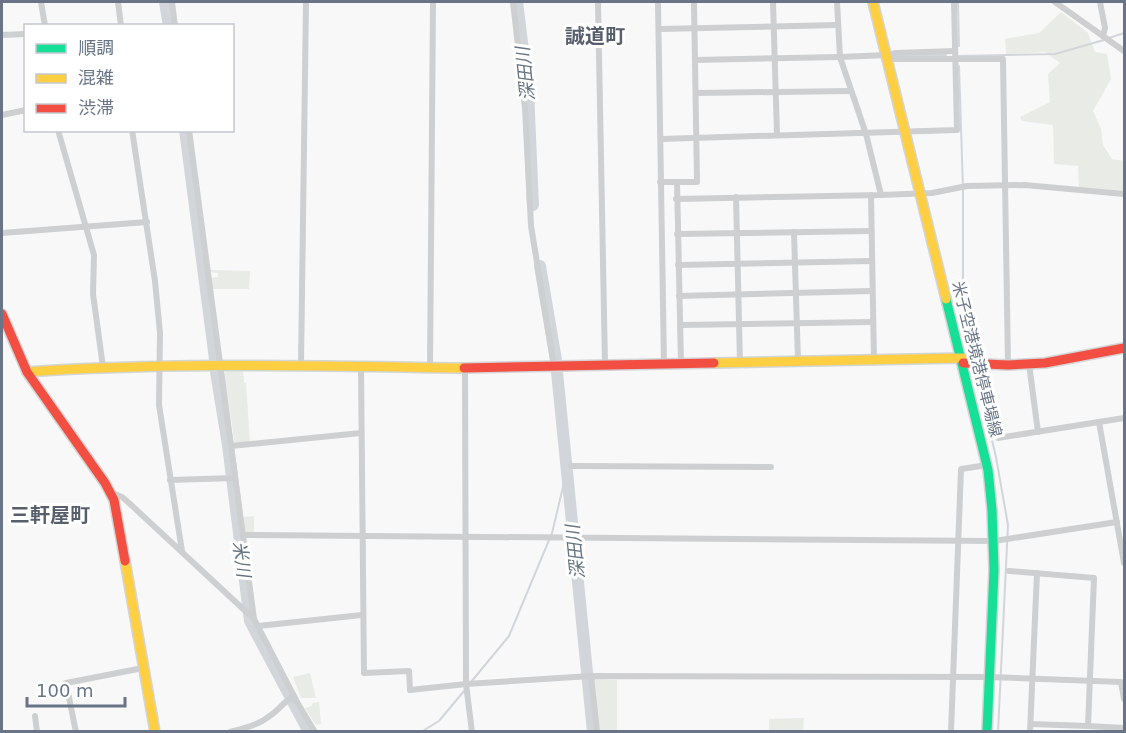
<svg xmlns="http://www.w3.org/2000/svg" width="1126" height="733" viewBox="0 0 1126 733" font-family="'DejaVu Sans','Noto Sans JP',sans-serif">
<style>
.green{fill:#e8ebe6}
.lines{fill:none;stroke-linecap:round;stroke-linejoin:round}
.stream{stroke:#d2d6db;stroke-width:2}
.river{stroke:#d2d6db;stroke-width:12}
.fast-casing{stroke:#d4d5d6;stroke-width:12}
.slow-casing{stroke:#d4d5d6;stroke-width:12}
.jam-casing{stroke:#d4d5d6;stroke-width:12}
.street{stroke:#cecfd1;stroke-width:6}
.fast{stroke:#16e098;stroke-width:9}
.slow{stroke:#ffcf43;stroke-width:9}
.jam{stroke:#f24e42;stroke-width:9}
.labels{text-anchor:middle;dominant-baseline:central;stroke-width:6;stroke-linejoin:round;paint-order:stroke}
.street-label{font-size:16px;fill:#697587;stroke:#fff}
.water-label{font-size:18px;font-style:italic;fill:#657582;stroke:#fff}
.quarter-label{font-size:20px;font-weight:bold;fill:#575f6c;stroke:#fff}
</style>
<rect width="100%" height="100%" fill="#f8f8f8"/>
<g class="green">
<path d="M1061,12L1088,33L1095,52L1107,54L1111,79L1093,111L1101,129L1103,145L1112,159L1124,161V191L1079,187L1078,166L1054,164L1053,125L1022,121L1020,117L1050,102L1048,74L1060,63L1045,52L1006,54L1005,39L1039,33Z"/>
<path d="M209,270L250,271L249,289H213L211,278L218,277V273L210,272Z"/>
<path d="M243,369L244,383H246L250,443L235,444L224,375L227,370Z"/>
<path d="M254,516V532H245L243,517Z"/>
<path d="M310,673L316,698H301L293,677Z"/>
<path d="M594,679L617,680V731H598Z"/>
<path d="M319,702L321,724L316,725L305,708L312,706V703Z"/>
<path d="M804,718L803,731H769V719Z"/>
</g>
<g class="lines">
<g class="stream">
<path d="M958,2L959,46"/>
<path d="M1109,38L1124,33"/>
<path d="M899,56L946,55"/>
<path d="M959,56L1055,54L1104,40"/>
<path d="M959,66L963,189V285L965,293L964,332L972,361"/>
<path d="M974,366L996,457L1008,525L998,732"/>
<path d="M471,682L509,636L552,533L568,466"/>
<path d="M421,732L439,721L464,691"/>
</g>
<g class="river">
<path d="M165,2L169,26"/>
<path d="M517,2L528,90L533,205"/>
<path d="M185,130L215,359"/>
<path d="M540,266L556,360"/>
<path d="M216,372L228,445L250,621L309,732"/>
<path d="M557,372L593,732"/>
</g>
<g class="fast-casing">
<path id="fast" d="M946,299L988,470L992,510L994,570L987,732"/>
</g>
<g class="slow-casing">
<g id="slow">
<path d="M873,2L946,299"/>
<path d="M714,363L962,358"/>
<path d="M27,372C172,362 318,366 464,368"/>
<path d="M125,561L155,732"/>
</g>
</g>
<g class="jam-casing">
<g id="jam">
<path d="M2,314L27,372L105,483L114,500L125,561"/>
<path d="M963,363L1008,365L1045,363L1124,348"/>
<path d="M464,368L714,363"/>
</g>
</g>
<g class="street">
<path d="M41,2L45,26"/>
<path d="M118,2L121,26"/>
<path d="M172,2L175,26"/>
<path d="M513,2L525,108L531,226L554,366"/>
<path d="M598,2L605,365"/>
<path d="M658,2L664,364"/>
<path d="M773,2L777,135"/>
<path d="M1055,2L1124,51"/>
<path d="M1100,2L1105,28L1103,36"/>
<path d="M659,29L838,25"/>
<path d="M2,35L26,34"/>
<path d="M887,55L895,59H1003L1008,365"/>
<path d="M695,60L840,57L887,55L896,53L955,51"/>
<path d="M696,93L851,91"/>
<path d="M2,115L26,110"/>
<path d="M58,130L94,255L93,294L103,367"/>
<path d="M132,130L155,281L160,333L159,405L182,551"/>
<path d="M189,130L254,619"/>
<path d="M661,139L957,130L954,2"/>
<path d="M660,182H697L694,2"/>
<path d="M677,182L681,364"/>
<path d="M871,195L874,360"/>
<path d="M881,195L932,193L967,186L1025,185L1124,194"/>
<path d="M736,197L740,363"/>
<path d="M676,199L881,195L866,134L840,57L837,2"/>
<path d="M794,232L798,361"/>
<path d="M2,233L147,222"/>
<path d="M677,234L871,231"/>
<path d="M678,265L872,261"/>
<path d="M679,296L872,291"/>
<path d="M680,325L873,322"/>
<path d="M1029,364L1038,432"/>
<path d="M301,365L306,2"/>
<path d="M361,367L364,673L409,671L410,690L466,684L591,676L989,677L1121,682L1124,699"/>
<path d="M430,367L433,2"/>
<path d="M465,368L466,684L472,732"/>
<path d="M1099,422L1124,563"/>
<path d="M998,438L1124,418"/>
<path d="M231,446L361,433"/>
<path d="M571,466L771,467"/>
<path d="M170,480L235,478"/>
<path d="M112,493L122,497L129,503L254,619L297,702L315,732"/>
<path d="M242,535L994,541L1117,522"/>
<path d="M1009,571L1094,578L1088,726L1031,724"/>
<path d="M258,626L362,615"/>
<path d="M591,676L597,732"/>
<path d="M35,716L37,732"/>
<path d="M1088,726L1124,728"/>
<path d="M76,732L66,683L143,668"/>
<path d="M230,732C245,728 259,725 271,715C280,709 284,701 294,696"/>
<path d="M951,732L961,469L987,465"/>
<path d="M1030,732L1037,573"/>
</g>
<use href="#fast" class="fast"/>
<use href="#slow" class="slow"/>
<use href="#jam" class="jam"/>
</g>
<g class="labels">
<g class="street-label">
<text transform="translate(977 359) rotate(76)">米子空港境港停車場線</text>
</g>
<g class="water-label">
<text transform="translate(525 74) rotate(-96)">深田川</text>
<text transform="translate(575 552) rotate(-96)">深田川</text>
<text transform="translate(242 559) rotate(82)">米川</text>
</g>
<g class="quarter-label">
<text x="595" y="36">誠道町</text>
<text x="50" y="515">三軒屋町</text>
</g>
</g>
<rect width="1126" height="733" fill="none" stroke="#697587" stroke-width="6"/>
<rect x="24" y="24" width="210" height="108" fill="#ffffff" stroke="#c3c8cf" stroke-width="1.5"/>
<rect x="36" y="44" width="30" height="9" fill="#16e098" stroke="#c3c8cf" stroke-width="1.5"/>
<text x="78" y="54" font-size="18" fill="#697587">順調</text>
<rect x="36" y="74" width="30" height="9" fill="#ffcf43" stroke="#c3c8cf" stroke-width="1.5"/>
<text x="78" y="84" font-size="18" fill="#697587">混雑</text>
<rect x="36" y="104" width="30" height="9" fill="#f24e42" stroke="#c3c8cf" stroke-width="1.5"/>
<text x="78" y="114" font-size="18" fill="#697587">渋滞</text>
<path d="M27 697v9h98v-9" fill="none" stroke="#697587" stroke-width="3"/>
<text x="36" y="697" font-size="18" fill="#697587" stroke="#ffffff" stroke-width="4.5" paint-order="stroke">100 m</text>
</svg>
